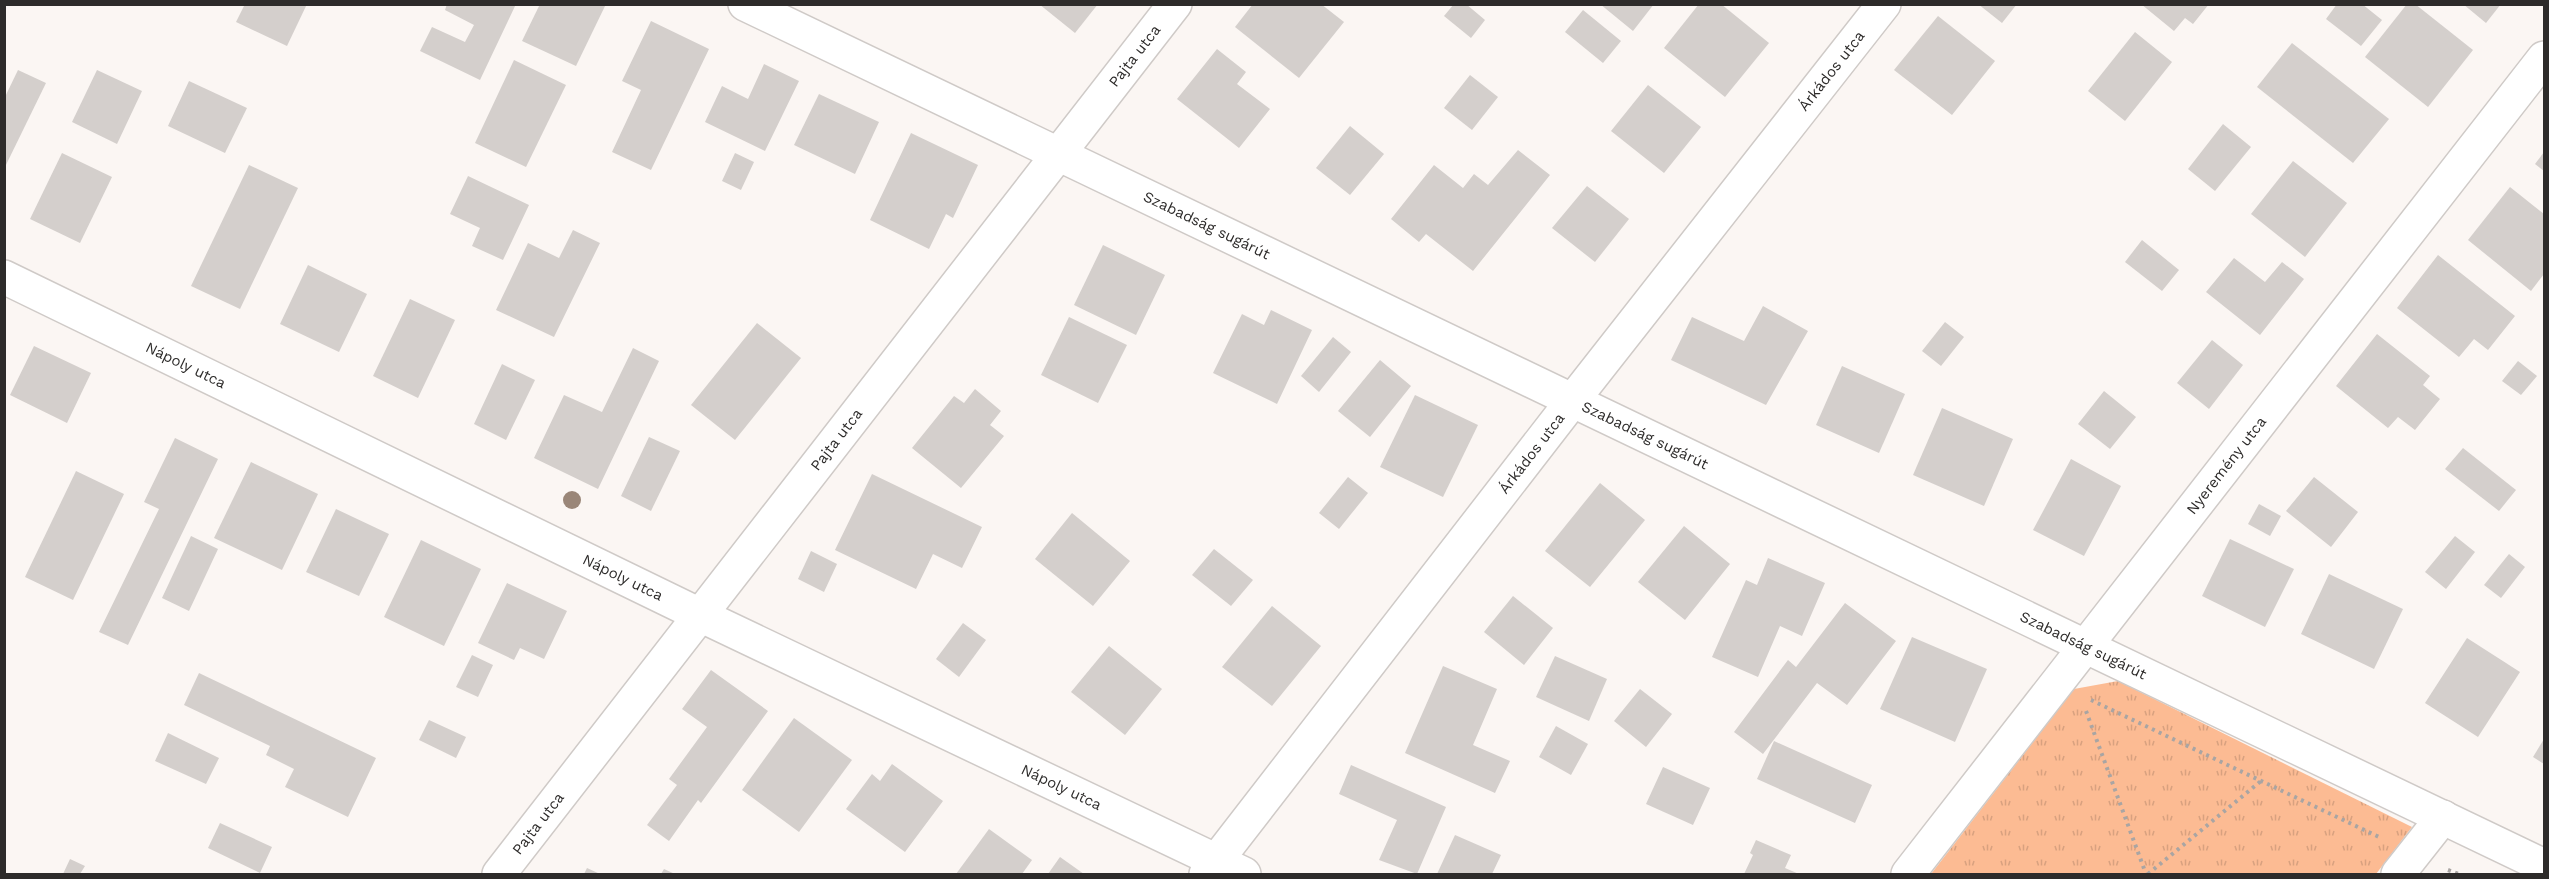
<svg xmlns="http://www.w3.org/2000/svg" width="2549" height="879" viewBox="0 0 2549 879" font-family="'Work Sans',sans-serif">
<style>
.grass{fill:url(#grass-tufts)}
.building{fill:#d4cfcc}
.lines{fill:none;stroke-linecap:round;stroke-linejoin:round}
.minor-casing{stroke:#cfcac7;stroke-width:36}
.path{stroke:#a9a5a3;stroke-width:4;stroke-dasharray:3 4.5;stroke-linecap:butt}
.minor{stroke:#fff;stroke-width:33}
.tree{fill:#9a8678}
.labels{text-anchor:middle;dominant-baseline:central;stroke-width:6;stroke-linejoin:round;paint-order:stroke}
.street-label{font-size:15px;fill:#2d2b2a;stroke:#fff}
</style>
<defs>
<pattern id="grass-tufts" width="24" height="20" patternUnits="userSpaceOnUse" patternTransform="scale(1.5)"><rect width="24" height="20" fill="#fcbb93"/><path d="M3 7l-1-3M5 7V3M7 7l1-3M15 17l-1-3M17 17v-4M19 17l1-3" fill="none" stroke="#d8a17f"/></pattern>
</defs>
<rect width="100%" height="100%" fill="#fbf6f3"/>
<path class="grass" d="M2118,681L2412,827L2376,874H1931L2074,689Z"/>
<g class="building">
<path d="M245,4H307L287,46L236,22Z"/>
<path d="M447,4H516L480,80L420,51L432,27L465,42L474,25L445,10Z"/>
<path d="M540,4H606L576,66L522,41Z"/>
<path d="M1039,4H1098L1075,33Z"/>
<path d="M1253,4H1321L1344,22L1299,78L1235,27Z"/>
<path d="M1454,4H1466L1485,20L1471,38L1444,16Z"/>
<path d="M1600,4H1654L1633,31Z"/>
<path d="M1699,4H1721L1769,43L1725,97L1664,48Z"/>
<path d="M1978,4H2017L2002,23Z"/>
<path d="M2141,4H2209L2193,24L2185,18L2174,31Z"/>
<path d="M2337,4H2362L2382,20L2361,46L2326,19Z"/>
<path d="M2407,4H2415L2473,50L2428,107L2365,57Z"/>
<path d="M2463,4H2501L2486,23Z"/>
<path d="M1583,10L1621,41L1603,63L1565,32Z"/>
<path d="M1938,16L1995,61L1952,115L1894,70Z"/>
<path d="M651,21L709,49L651,170L612,152L641,90L622,81Z"/>
<path d="M2135,32L2172,62L2125,121L2088,91Z"/>
<path d="M2292,43L2389,119L2353,163L2257,87Z"/>
<path d="M1217,49L1246,72L1237,84L1270,109L1239,148L1177,99Z"/>
<path d="M514,60L566,85L526,167L475,143Z"/>
<path d="M764,64L799,81L765,151L705,122L722,86L748,99Z"/>
<path d="M18,70L46,83L4,169V99Z"/>
<path d="M97,70L142,91L117,144L72,122Z"/>
<path d="M1470,75L1498,97L1472,130L1444,108Z"/>
<path d="M189,81L247,108L225,153L168,126Z"/>
<path d="M1648,85L1701,127L1664,173L1611,131Z"/>
<path d="M819,94L879,122L855,174L794,145Z"/>
<path d="M2223,124L2251,147L2215,191L2188,169Z"/>
<path d="M1350,126L1384,154L1350,195L1316,168Z"/>
<path d="M911,133L978,165L953,218L946,214L929,249L870,220Z"/>
<path d="M1518,150L1550,175L1473,271L1426,234L1419,242L1391,219L1434,165L1463,188L1474,174L1488,185Z"/>
<path d="M2544,152V171L2535,164Z"/>
<path d="M62,153L112,177L80,243L30,219Z"/>
<path d="M735,153L754,162L741,190L722,181Z"/>
<path d="M2293,161L2347,203L2305,257L2251,214Z"/>
<path d="M249,165L298,188L240,309L191,286Z"/>
<path d="M468,176L529,205L503,260L472,246L480,228L450,214Z"/>
<path d="M1587,186L1629,219L1595,262L1552,228Z"/>
<path d="M2510,187L2544,214V274L2531,291L2468,240Z"/>
<path d="M573,230L600,243L554,337L496,310L528,243L559,258Z"/>
<path d="M2142,240L2179,270L2162,291L2125,262Z"/>
<path d="M1103,245L1165,275L1136,335L1074,305Z"/>
<path d="M2438,255L2515,316L2488,350L2474,339L2459,357L2397,308Z"/>
<path d="M2234,258L2265,282L2282,262L2304,279L2260,335L2206,292Z"/>
<path d="M308,265L367,294L339,352L280,324Z"/>
<path d="M410,299L455,320L418,398L373,376Z"/>
<path d="M1763,306L1808,331L1766,405L1671,360L1692,317L1744,341Z"/>
<path d="M1271,310L1312,330L1277,404L1213,373L1242,314L1264,325Z"/>
<path d="M1069,317L1127,345L1098,403L1041,375Z"/>
<path d="M1945,322L1964,337L1941,366L1922,351Z"/>
<path d="M757,323L801,358L735,440L691,405Z"/>
<path d="M2377,334L2430,376L2423,385L2440,399L2415,430L2398,417L2388,428L2336,386Z"/>
<path d="M1333,337L1351,352L1319,392L1301,376Z"/>
<path d="M2212,340L2243,365L2209,409L2177,383Z"/>
<path d="M34,346L91,373L67,423L10,395Z"/>
<path d="M633,348L659,361L598,489L534,458L564,395L602,412Z"/>
<path d="M1380,360L1411,386L1370,437L1338,411Z"/>
<path d="M2518,361L2537,376L2521,395L2502,381Z"/>
<path d="M502,364L535,380L506,440L474,424Z"/>
<path d="M1842,366L1905,394L1879,453L1816,425Z"/>
<path d="M975,389L1001,411L990,425L1004,436L961,488L912,448L954,396L964,403Z"/>
<path d="M2104,391L2136,417L2110,449L2078,424Z"/>
<path d="M1415,395L1478,425L1443,497L1380,467Z"/>
<path d="M1942,408L2013,439L1984,506L1913,475Z"/>
<path d="M649,437L680,451L651,511L621,496Z"/>
<path d="M175,438L218,459L128,645L99,632L159,509L144,502Z"/>
<path d="M2463,448L2516,490L2499,511L2445,469Z"/>
<path d="M2071,459L2121,486L2084,556L2033,530Z"/>
<path d="M251,462L318,494L282,570L214,538Z"/>
<path d="M76,471L124,494L73,600L25,577Z"/>
<path d="M872,474L982,527L962,568L933,554L916,589L835,550Z"/>
<path d="M1348,477L1368,493L1339,529L1319,513Z"/>
<path d="M2314,477L2358,512L2331,547L2286,511Z"/>
<path d="M1600,483L1645,520L1590,587L1545,551Z"/>
<path d="M2259,504L2281,516L2270,536L2248,524Z"/>
<path d="M336,509L389,534L359,596L306,572Z"/>
<path d="M1072,513L1130,561L1093,606L1035,559Z"/>
<path d="M1684,526L1730,564L1685,620L1638,582Z"/>
<path d="M191,536L218,549L189,611L162,598Z"/>
<path d="M2455,536L2475,552L2446,589L2425,572Z"/>
<path d="M2230,539L2294,569L2265,627L2202,596Z"/>
<path d="M421,540L481,569L444,646L384,617Z"/>
<path d="M1214,549L1253,580L1231,606L1192,575Z"/>
<path d="M811,551L837,564L824,592L798,579Z"/>
<path d="M2509,554L2525,567L2501,598L2484,585Z"/>
<path d="M1768,558L1825,583L1802,636L1780,626L1758,677L1712,657L1746,580L1757,585Z"/>
<path d="M2329,574L2403,609L2374,669L2301,634Z"/>
<path d="M507,583L567,611L544,659L520,648L514,660L478,643Z"/>
<path d="M1513,596L1553,628L1524,665L1484,632Z"/>
<path d="M1845,603L1896,641L1847,705L1817,683L1763,754L1734,732L1788,660L1796,667Z"/>
<path d="M1272,606L1321,646L1272,706L1222,667Z"/>
<path d="M963,623L986,640L959,677L936,659Z"/>
<path d="M1912,637L1987,669L1955,742L1880,709Z"/>
<path d="M2467,638L2520,672L2478,737L2425,703Z"/>
<path d="M1109,646L1162,689L1125,735L1071,692Z"/>
<path d="M472,655L493,665L478,697L456,687Z"/>
<path d="M1555,656L1607,679L1589,721L1536,697Z"/>
<path d="M1443,666L1497,689L1473,745L1510,761L1495,793L1405,753Z"/>
<path d="M711,670L768,711L701,803L698,800L669,841L647,825L677,785L669,779L707,727L682,709Z"/>
<path d="M199,673L376,758L348,817L285,787L294,769L266,755L270,746L184,705Z"/>
<path d="M1640,689L1672,714L1646,747L1614,721Z"/>
<path d="M794,718L852,760L799,832L742,790Z"/>
<path d="M429,720L466,737L456,758L419,740Z"/>
<path d="M1556,726L1588,744L1571,775L1539,757Z"/>
<path d="M168,733L219,758L206,784L155,761Z"/>
<path d="M2544,739V764L2533,757Z"/>
<path d="M1774,741L1872,785L1855,823L1757,779Z"/>
<path d="M892,764L943,801L905,852L846,809L872,774L880,781Z"/>
<path d="M1351,765L1446,807L1417,874L1379,860L1397,820L1339,794Z"/>
<path d="M1663,767L1710,788L1693,825L1646,804Z"/>
<path d="M220,823L272,847L260,873L208,848Z"/>
<path d="M989,829L1032,860L1022,874H956Z"/>
<path d="M1455,835L1501,855L1492,874H1437Z"/>
<path d="M1756,840L1791,855L1785,868L1799,874H1744L1753,855L1750,853Z"/>
<path d="M1060,857L1084,874H1048Z"/>
<path d="M70,859L85,866L80,874H63Z"/>
<path d="M587,868L600,874H584Z"/>
<path d="M664,869L675,874H661Z"/>
</g>
<g class="lines">
<g class="minor-casing">
<g id="minor">
<path id="s1" d="M745,4L2544,866"/>
<path id="s2" d="M4,277L702,616L1244,874"/>
<path id="s3" d="M499,874L1175,4"/>
<path id="s4" d="M1206,874L1573,400L1884,4"/>
<path id="s5" d="M1908,874L2544,58"/>
<path d="M2398,874L2443,817"/>
</g>
</g>
<g class="path">
<path d="M2091,700L2379,837"/>
<path d="M2086,711L2146,874"/>
<path d="M2448,870L2459,874"/>
<path d="M2148,874L2261,781"/>
</g>
<use href="#minor" class="minor"/>
</g>
<circle class="tree" cx="572" cy="500" r="9"/>
<g class="labels">
<g class="street-label">
<text stroke="none"><textPath href="#s3" startOffset="1036">Pajta utca</textPath></text>
<text stroke="none"><textPath href="#s4" startOffset="1018">Árkádos utca</textPath></text>
<text stroke="none"><textPath href="#s1" startOffset="512">Szabadság sugárút</textPath></text>
<text stroke="none"><textPath href="#s2" startOffset="202">Nápoly utca</textPath></text>
<text stroke="none"><textPath href="#s1" startOffset="998">Szabadság sugárút</textPath></text>
<text stroke="none"><textPath href="#s3" startOffset="550">Pajta utca</textPath></text>
<text stroke="none"><textPath href="#s4" startOffset="532">Árkádos utca</textPath></text>
<text stroke="none"><textPath href="#s5" startOffset="518">Nyeremény utca</textPath></text>
<text stroke="none"><textPath href="#s2" startOffset="688">Nápoly utca</textPath></text>
<text stroke="none"><textPath href="#s1" startOffset="1484">Szabadság sugárút</textPath></text>
<text stroke="none"><textPath href="#s2" startOffset="1174">Nápoly utca</textPath></text>
<text stroke="none"><textPath href="#s3" startOffset="64">Pajta utca</textPath></text>
</g>
</g>
<rect width="2549" height="879" fill="none" stroke="#2d2b2a" stroke-width="12"/>
</svg>
